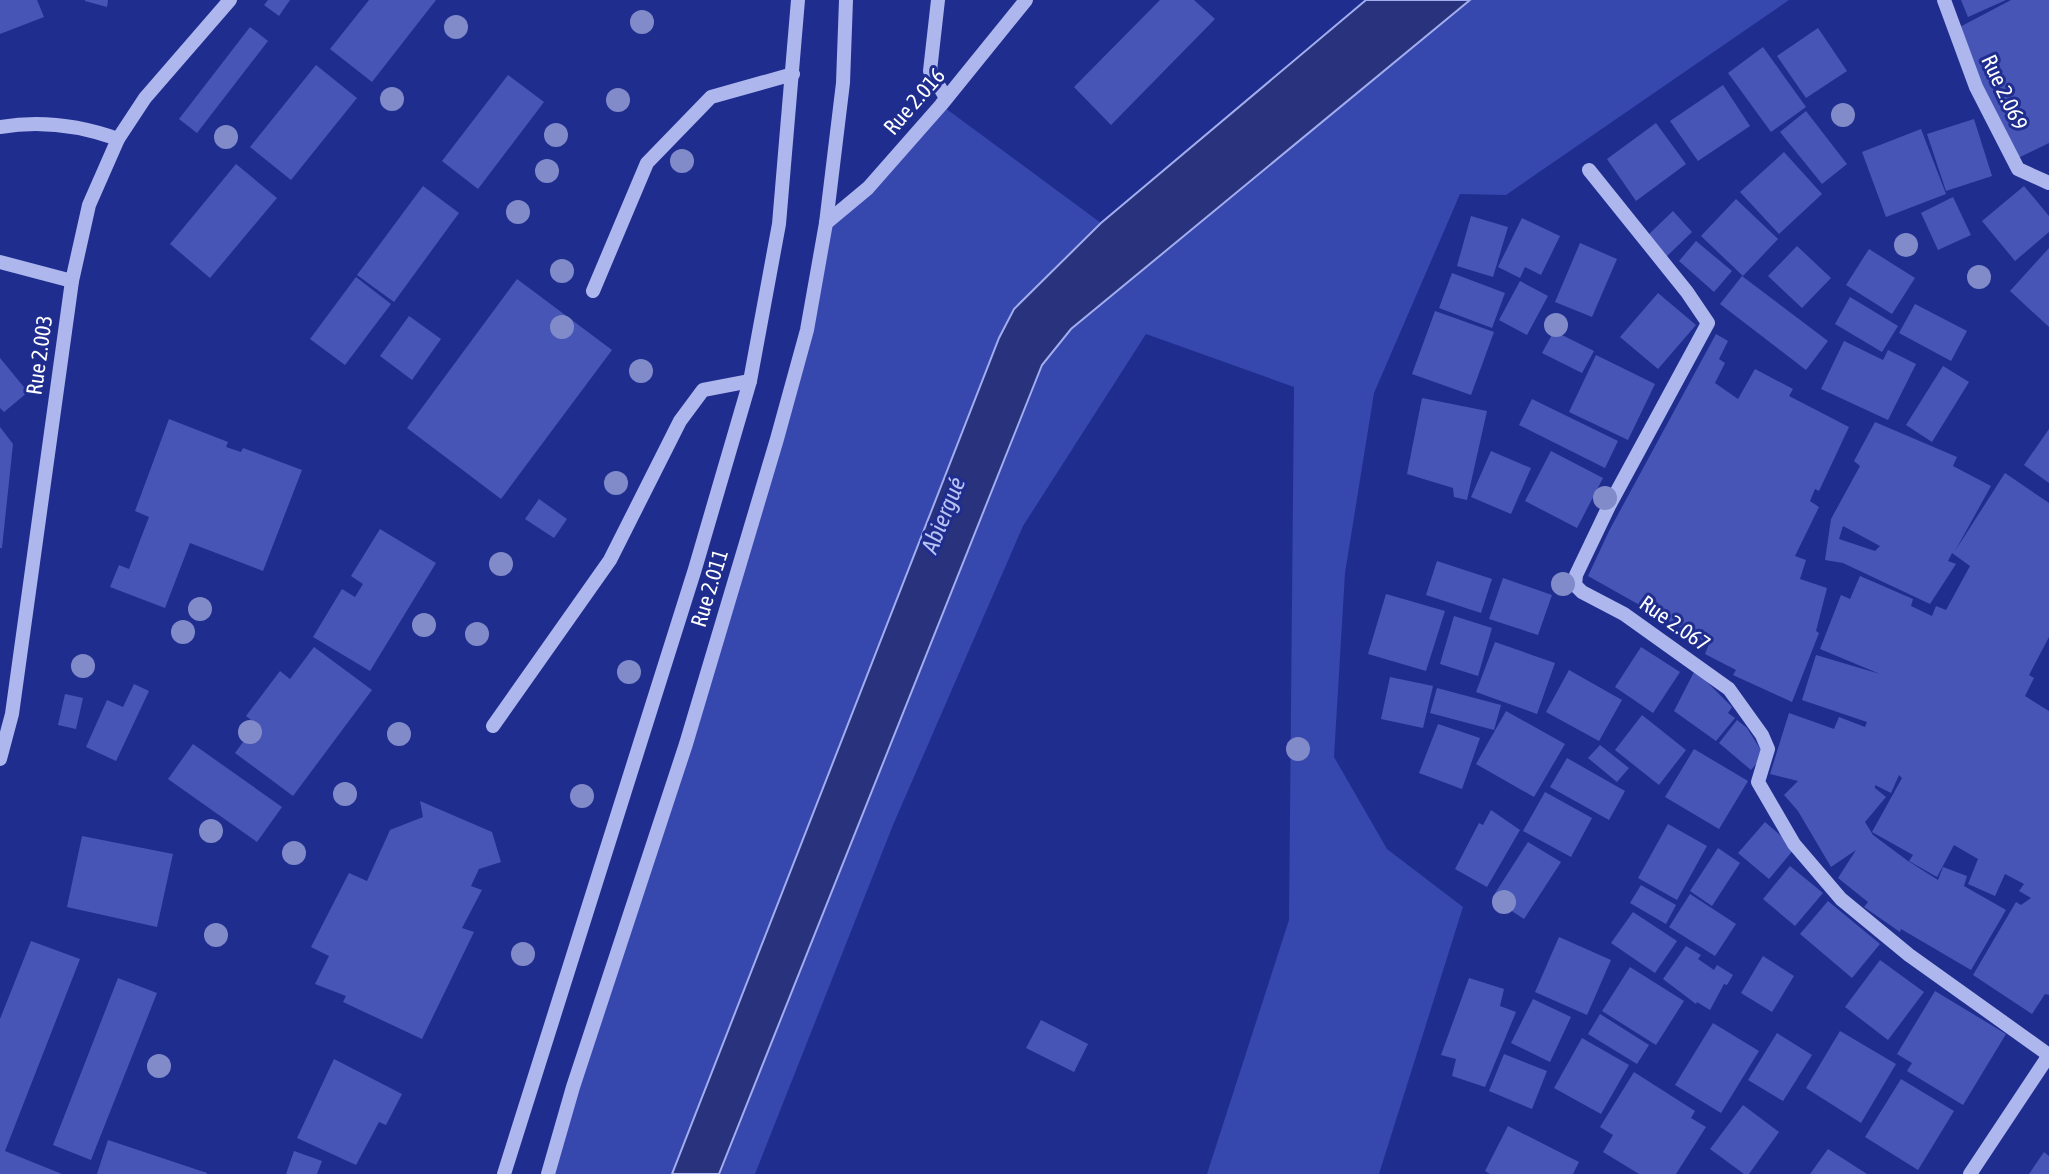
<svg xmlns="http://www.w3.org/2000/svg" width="2049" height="1174" viewBox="0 0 2049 1174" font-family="'Asap Condensed',sans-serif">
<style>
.green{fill:#3647ae}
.water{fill:#29337d;stroke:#a1adee;stroke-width:2}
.building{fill:#4756b6;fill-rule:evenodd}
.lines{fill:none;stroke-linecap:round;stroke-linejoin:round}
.minor{stroke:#adb6ed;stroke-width:14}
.tree{fill:#828bc9}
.labels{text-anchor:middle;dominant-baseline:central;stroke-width:6;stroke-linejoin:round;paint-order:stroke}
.street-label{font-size:22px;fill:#fff;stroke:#1f2d8e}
.water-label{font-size:24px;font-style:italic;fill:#b9c2f4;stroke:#1f2d8e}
</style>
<rect width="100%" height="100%" fill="#1f2d8e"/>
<g class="green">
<path d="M1470,0H1789L1506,195L1460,194L1374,393L1345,573L1334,757L1387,849L1463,907L1379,1174H1207L1289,920L1294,387L1146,334L1023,526L893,825L755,1174H719L1042,365L1071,329Z"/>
<path d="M941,105L1101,223L1014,309L999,338L672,1174H548L777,439L826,223Z"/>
</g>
<path class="water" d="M1366,0H1470L1071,329L1042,365L719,1174H672L999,338L1014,309L1101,223Z"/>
<g class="building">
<path d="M0,0H37L44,17L0,34Z"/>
<path d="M85,0H108L107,7L85,1Z"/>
<path d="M268,0H290L279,16L264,5Z"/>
<path d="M369,0H436L372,82L330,49Z"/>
<path d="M1160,0H1194L1215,19L1111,125L1074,87Z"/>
<path d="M1961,0H2006L1968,17Z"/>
<path d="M2011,0H2049V143L2014,160L1956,29Z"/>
<path d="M250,27L268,41L197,133L179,119Z"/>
<path d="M1818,28L1847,71L1806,98L1777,56Z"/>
<path d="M1763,47L1806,107L1771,132L1728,73Z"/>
<path d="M316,65L357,98L291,180L250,147Z"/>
<path d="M508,75L544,102L478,189L442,161Z"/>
<path d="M1723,85L1750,126L1698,161L1670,121Z"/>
<path d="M1806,111L1847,164L1822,184L1780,132Z"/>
<path d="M1974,119L1992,176L1946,191L1927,134Z"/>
<path d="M1656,123L1686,164L1636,201L1607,159Z"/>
<path d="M1921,129L1946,194L1886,217L1862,152Z"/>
<path d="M1784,152L1822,194L1779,234L1740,192Z"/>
<path d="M236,164L277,198L210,278L170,244Z"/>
<path d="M423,186L459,213L394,302L357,275Z"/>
<path d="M2024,186L2049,216V232L2015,261L1982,221Z"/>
<path d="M1953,197L1971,235L1938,250L1921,213Z"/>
<path d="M1736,199L1778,239L1743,276L1701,236Z"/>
<path d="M1673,211L1692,232L1666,257L1647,236Z"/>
<path d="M1471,216L1508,227L1493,277L1457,266Z"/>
<path d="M1522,218L1560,236L1541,275L1525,267L1520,278L1498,267Z"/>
<path d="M1696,241L1732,271L1714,292L1679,261Z"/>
<path d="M1580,243L1617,259L1592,317L1555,302Z"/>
<path d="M1797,246L1831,278L1802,308L1768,276Z"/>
<path d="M2049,248V327L2010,291Z"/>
<path d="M1869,249L1915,278L1892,314L1846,285Z"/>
<path d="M1452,273L1505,293L1492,328L1439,308Z"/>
<path d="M1742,276L1828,341L1806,370L1720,304Z"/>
<path d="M356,277L391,304L345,365L310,339Z"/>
<path d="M517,279L612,350L501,499L407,428Z"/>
<path d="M1520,281L1548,296L1527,335L1499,320Z"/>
<path d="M1658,293L1696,325L1658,369L1620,337Z"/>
<path d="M1850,297L1898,326L1882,352L1835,324Z"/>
<path d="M1915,304L1967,331L1951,361L1899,333Z"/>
<path d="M1435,311L1494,332L1471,395L1412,374Z"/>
<path d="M409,316L441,339L412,380L380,356Z"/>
<path d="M1554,331L1594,351L1582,373L1542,353Z"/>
<path d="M1716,334L1728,341L1719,359L1725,363L1715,383L1738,399L1755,369L1793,389L1789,396L1849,427L1819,491L1815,489L1810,501L1819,507L1795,556L1806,560L1800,579L1827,588L1816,631L1819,633L1792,702L1733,675L1736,670L1705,654L1709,644L1588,576L1609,531Z"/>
<path d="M1844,341L1883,360L1888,350L1916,364L1888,420L1821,389Z"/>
<path d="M1596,355L1655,384L1628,440L1569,412Z"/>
<path d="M0,358L28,392L4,412L0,408Z"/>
<path d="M1943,366L1969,382L1932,442L1906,425Z"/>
<path d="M1422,398L1487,411L1467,500L1454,497L1453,488L1407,474Z"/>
<path d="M1532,399L1618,441L1605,468L1519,425Z"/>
<path d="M169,419L228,442L226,447L241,452L243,448L302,470L263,571L190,543L165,608L110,587L119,565L129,569L149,517L135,511Z"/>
<path d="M1875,422L1957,457L1953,466L1991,486L1955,551L2005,473L2049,503V637L2029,675L2034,678L2025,696L2049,711V995L2045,994L2032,1014L1973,975L2016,902L2021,905L2031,898L2019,891L2024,884L2005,874L1995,896L1968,884L1978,859L1954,845L1937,877L1909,861L1913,855L1872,832L1902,778L1899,775L1891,793L1875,785V788L1886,797L1865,822L1873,835L1908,861L1938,880L1943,867L1967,876L1964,886L2006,910L1971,970L1901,929L1900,932L1864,907L1868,902L1838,878L1856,850L1831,867L1798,811L1784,795L1798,781L1770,774L1789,713L1834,729L1839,717L1865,727L1867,722L1802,700L1816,655L1880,674L1820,649L1841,595L1850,599L1860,576L1913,599L1911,606L1932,616L1936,606L1946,610L1970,566L1952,553L1948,561L1956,564L1930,604L1843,563L1825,560L1831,519L1860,466L1854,461ZM1843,526L1880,546L1875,551L1839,539Z"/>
<path d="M0,427L13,444L2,548H0Z"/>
<path d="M2049,429V483L2024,465Z"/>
<path d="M1491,451L1531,468L1511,514L1471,497Z"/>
<path d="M1551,451L1603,478L1577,528L1525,501Z"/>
<path d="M539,499L567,519L554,538L525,519Z"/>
<path d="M380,529L436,563L370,671L313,637L342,589L355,597L363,584L351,576Z"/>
<path d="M1437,561L1492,579L1481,613L1426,595Z"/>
<path d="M1503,578L1552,595L1538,635L1489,619Z"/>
<path d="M1386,594L1445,611L1426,671L1368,654Z"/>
<path d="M1454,616L1492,628L1478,676L1440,664Z"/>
<path d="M1495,642L1555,663L1537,714L1476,692Z"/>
<path d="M314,647L372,690L293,796L235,753L256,724L246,716L280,671L290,679Z"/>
<path d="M1641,647L1680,672L1653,713L1615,687Z"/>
<path d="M1569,670L1622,700L1599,741L1546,712Z"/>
<path d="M1695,670L1732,707L1728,713L1735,718L1716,741L1674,711Z"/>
<path d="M1390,677L1433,686L1423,728L1381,719Z"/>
<path d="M134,684L149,691L116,761L86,747L107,700L123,707Z"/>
<path d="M1437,688L1501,705L1494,730L1430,713Z"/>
<path d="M65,694L83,698L76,729L58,725Z"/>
<path d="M1506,711L1565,744L1534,797L1476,764Z"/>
<path d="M1642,715L1686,750L1659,785L1615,750Z"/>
<path d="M1737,720L1747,728L1764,755L1751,770L1719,743Z"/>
<path d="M1438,724L1480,738L1462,789L1419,773Z"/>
<path d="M193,744L282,807L257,842L168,779Z"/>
<path d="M1600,745L1629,768L1617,782L1588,758Z"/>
<path d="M1694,749L1748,781L1719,829L1665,797Z"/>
<path d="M1567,758L1625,791L1609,820L1550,787Z"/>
<path d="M1545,792L1592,818L1571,857L1523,831Z"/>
<path d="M420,801L492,832L501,862L479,869L471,886L482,890L462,928L474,932L422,1039L343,1002L346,996L315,984L329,956L311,947L349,873L367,881L390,830L423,817Z"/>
<path d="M1491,810L1520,830L1487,887L1455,869L1479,823L1483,825Z"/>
<path d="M1765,822L1795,848L1769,879L1738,853Z"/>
<path d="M1668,824L1707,846L1677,900L1638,878Z"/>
<path d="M82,836L173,854L157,927L67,907Z"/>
<path d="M1528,842L1561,862L1524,919L1492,898Z"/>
<path d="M1718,848L1740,863L1712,906L1690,891Z"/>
<path d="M1790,866L1823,893L1795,926L1763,899Z"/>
<path d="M1641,885L1676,905L1666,924L1630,903Z"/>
<path d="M1690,894L1736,924L1715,956L1669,927Z"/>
<path d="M1828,901L1880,944L1852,978L1800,934Z"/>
<path d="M1633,912L1677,941L1655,973L1611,943Z"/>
<path d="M1559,937L1611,960L1587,1015L1535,992Z"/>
<path d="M31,941L80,959L5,1151L62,1174H0V1019Z"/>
<path d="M1686,946L1701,955L1698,959L1714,970L1717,965L1733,975L1727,985L1724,984L1710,1010L1697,1002L1696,1004L1663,979Z"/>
<path d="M1763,956L1794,976L1772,1012L1741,993Z"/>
<path d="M1880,960L1924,992L1888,1040L1845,1007Z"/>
<path d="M1630,967L1684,1001L1656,1045L1602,1011Z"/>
<path d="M118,978L157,993L91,1160L53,1145Z"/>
<path d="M1469,978L1504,989L1500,1006L1516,1012L1485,1087L1452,1076L1456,1059L1441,1055Z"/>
<path d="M1935,991L2006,1034L1963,1105L1907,1071L1912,1063L1897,1054Z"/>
<path d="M1533,999L1571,1017L1550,1062L1511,1043Z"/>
<path d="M1600,1014L1649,1045L1637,1064L1588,1034Z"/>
<path d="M1041,1020L1088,1044L1074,1072L1026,1048Z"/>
<path d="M1713,1023L1759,1051L1721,1113L1675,1085Z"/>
<path d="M1840,1031L1896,1064L1861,1123L1806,1088Z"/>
<path d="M1777,1033L1812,1055L1783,1101L1748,1080Z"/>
<path d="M1582,1038L1629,1065L1601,1114L1554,1088Z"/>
<path d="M1504,1054L1547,1071L1532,1109L1489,1091Z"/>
<path d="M334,1059L402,1094L386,1125L379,1122L356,1165L297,1138Z"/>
<path d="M1634,1072L1695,1111L1691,1118L1706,1127L1676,1174H1639L1603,1152L1613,1135L1600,1127Z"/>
<path d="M1901,1079L1954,1111L1918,1170L1865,1137Z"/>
<path d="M1743,1105L1779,1132L1749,1174H1744L1710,1149Z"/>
<path d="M1508,1126L1579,1162L1573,1174H1490L1485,1171Z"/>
<path d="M108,1140L207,1173V1174H97Z"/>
<path d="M1828,1149L1867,1174H1810Z"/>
<path d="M294,1151L322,1161L317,1174H286Z"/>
<path d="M2044,1152L2049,1156V1174H2029Z"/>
</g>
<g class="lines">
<g class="minor">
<path d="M938,0L930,71L946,98"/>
<path d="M1944,0L1976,87L2018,169L2049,183"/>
<path d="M0,127C41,120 79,125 118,139"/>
<path d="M1589,170L1687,292L1708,323L1609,506L1576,575L1575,585L1582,592L1624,614L1729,689L1762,735L1768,749L1758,782L1794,844L1841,899L1909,955L2049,1055"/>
<path d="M826,223L868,188L941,105L1026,0"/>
<path d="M0,262L72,281"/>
<path d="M593,291L647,163L711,97L793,74"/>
<path d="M493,726L610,560L680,421L703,390L750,381"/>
<path d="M0,759L12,714L72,281L89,205L118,139L145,98L230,0"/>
<path d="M504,1174L695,569L750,381L779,224L798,0"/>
<path d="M548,1174L573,1087L686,744L777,439L807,330L826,223L843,83L846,0"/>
<path d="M1970,1174L2049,1055"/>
</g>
</g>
<g class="tree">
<circle cx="642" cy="22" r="12"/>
<circle cx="456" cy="27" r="12"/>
<circle cx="392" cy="99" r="12"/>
<circle cx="618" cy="100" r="12"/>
<circle cx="1843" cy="115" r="12"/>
<circle cx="556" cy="135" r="12"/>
<circle cx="226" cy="137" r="12"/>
<circle cx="682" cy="161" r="12"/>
<circle cx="547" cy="171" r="12"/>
<circle cx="518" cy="212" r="12"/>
<circle cx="1906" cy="245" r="12"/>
<circle cx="562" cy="271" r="12"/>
<circle cx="1979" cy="277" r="12"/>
<circle cx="1556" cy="325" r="12"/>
<circle cx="562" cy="327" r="12"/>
<circle cx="641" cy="371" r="12"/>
<circle cx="616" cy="483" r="12"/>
<circle cx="1605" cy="498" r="12"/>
<circle cx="501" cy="564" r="12"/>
<circle cx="1563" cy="584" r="12"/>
<circle cx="200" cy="609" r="12"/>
<circle cx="424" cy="625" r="12"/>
<circle cx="183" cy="632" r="12"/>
<circle cx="477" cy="634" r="12"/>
<circle cx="83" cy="666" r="12"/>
<circle cx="629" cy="672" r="12"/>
<circle cx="250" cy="732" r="12"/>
<circle cx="399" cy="734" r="12"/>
<circle cx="1298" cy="749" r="12"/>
<circle cx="345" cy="794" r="12"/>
<circle cx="582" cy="796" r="12"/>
<circle cx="211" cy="831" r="12"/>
<circle cx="294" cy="853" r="12"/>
<circle cx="1504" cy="902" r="12"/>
<circle cx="216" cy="935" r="12"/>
<circle cx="523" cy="954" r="12"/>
<circle cx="159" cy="1066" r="12"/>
</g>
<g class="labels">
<g class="street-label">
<text transform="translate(2005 92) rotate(65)">Rue 2.069</text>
<text transform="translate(914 101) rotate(-49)">Rue 2.016</text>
<text transform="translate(39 355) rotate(-82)">Rue 2.003</text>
<text transform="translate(709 588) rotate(-73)">Rue 2.011</text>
<text transform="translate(1675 623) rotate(35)">Rue 2.067</text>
</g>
<g class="water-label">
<text transform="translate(943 515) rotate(-68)">Abiergué</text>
</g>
</g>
</svg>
